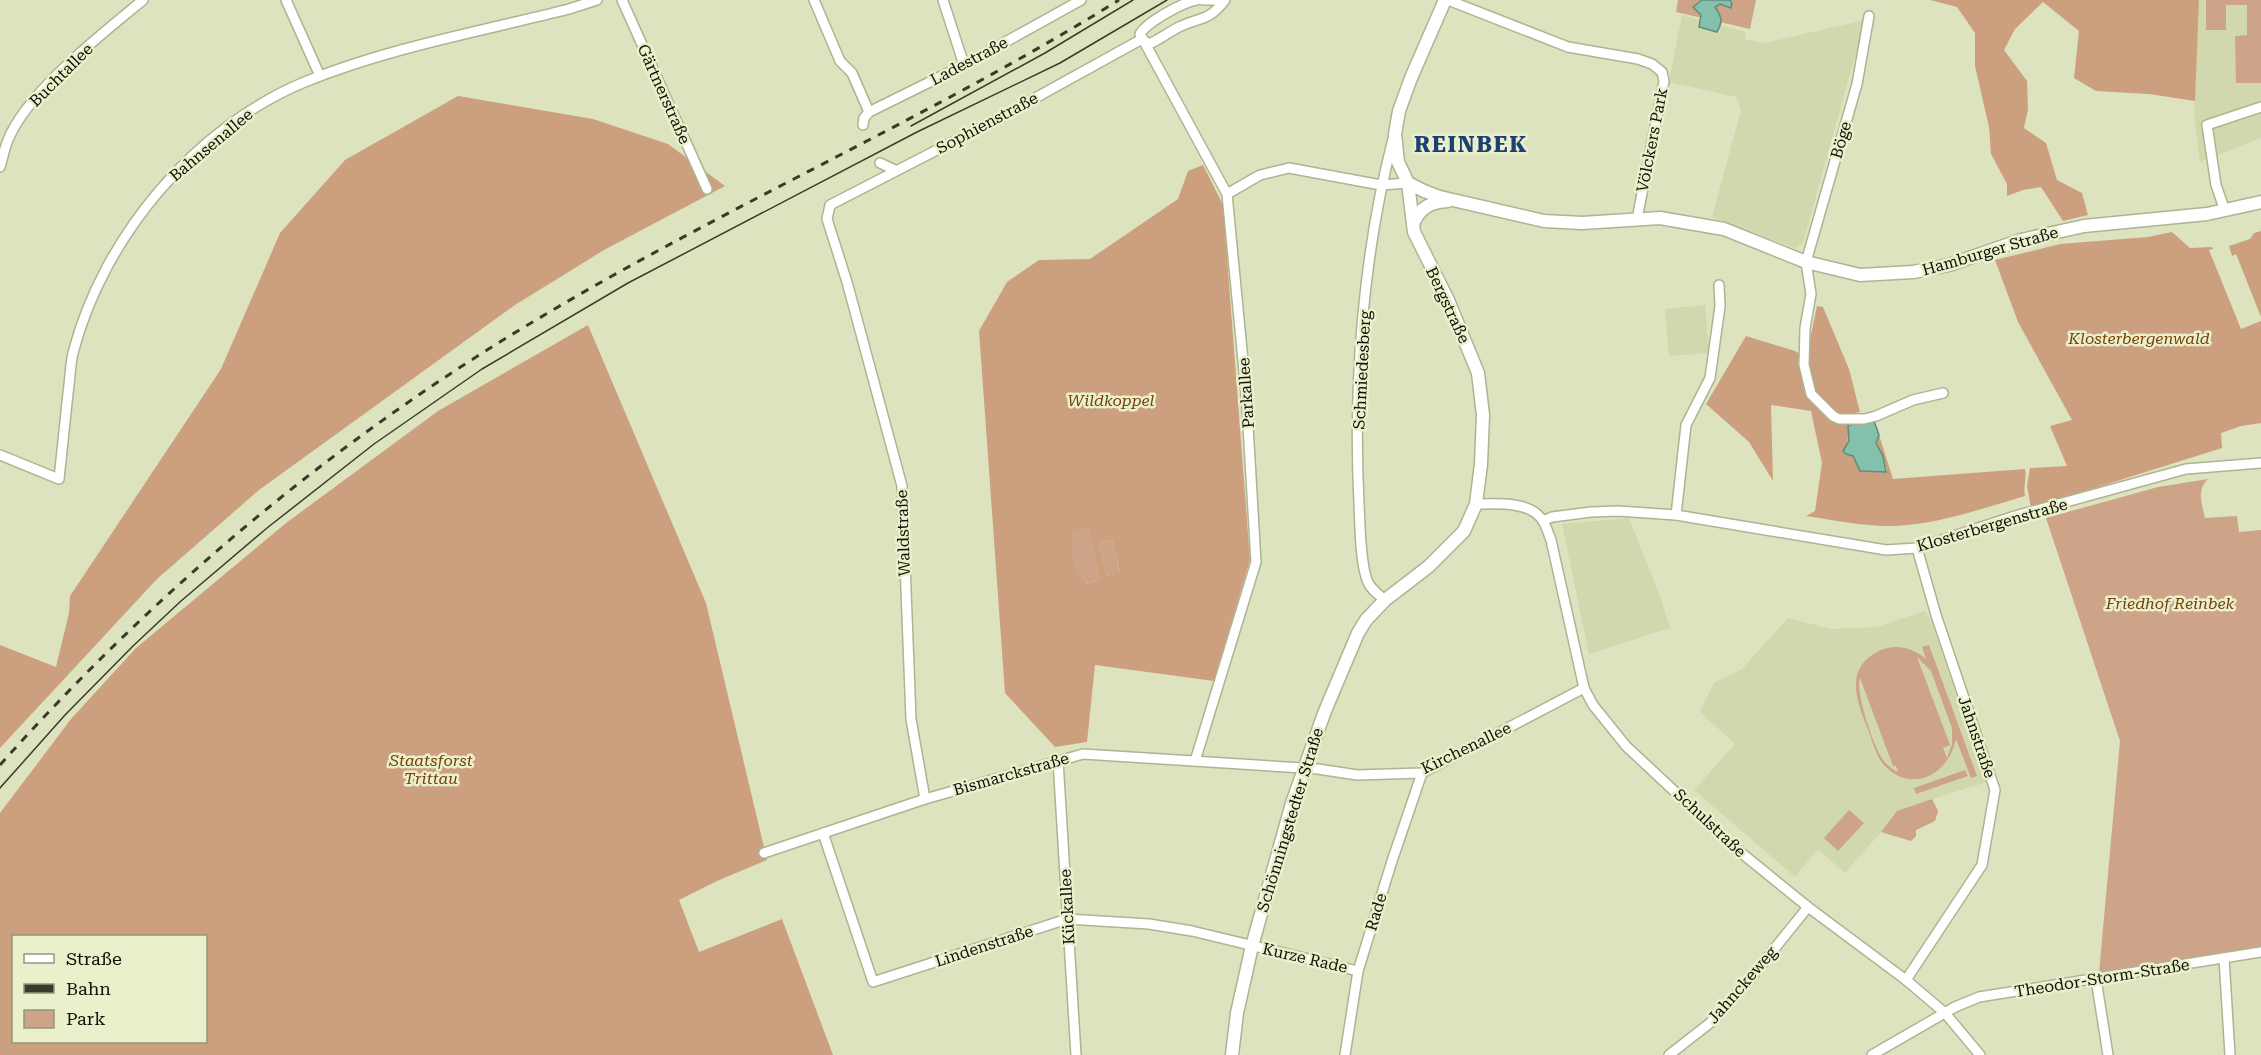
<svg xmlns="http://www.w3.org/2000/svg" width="2261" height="1055" viewBox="0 0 2261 1055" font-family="'Roboto Serif',serif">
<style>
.built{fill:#d1d8ae}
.green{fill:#cda487;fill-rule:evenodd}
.forest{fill:#cca07f;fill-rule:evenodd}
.water{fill:#83c1ad;stroke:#608c7b;stroke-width:1.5}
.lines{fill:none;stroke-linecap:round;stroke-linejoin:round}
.minor-casing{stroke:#aeb492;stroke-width:12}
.secondary-casing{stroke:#aeb492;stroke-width:15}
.minor{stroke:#fff;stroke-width:9}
.secondary{stroke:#fff;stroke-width:12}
.tram{stroke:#383b2a;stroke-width:1.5}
.rail{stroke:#383b2a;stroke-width:3;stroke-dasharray:8 8;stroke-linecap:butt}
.labels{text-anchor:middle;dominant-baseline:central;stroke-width:5;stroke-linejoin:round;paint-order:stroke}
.street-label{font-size:16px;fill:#0f1105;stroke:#eaf0cc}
.park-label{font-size:16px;font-style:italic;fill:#773f05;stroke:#eaf0cc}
.district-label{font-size:22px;font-weight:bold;letter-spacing:1.5px;fill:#1b4074;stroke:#eaf0cc}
</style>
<rect width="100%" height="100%" fill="#dde3bf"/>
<g class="built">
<path d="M2199,0H2261V138L2200,162L2194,115Z"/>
<path d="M1682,15L1746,32L1745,39L1765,43L1865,20L1803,243L1795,248L1712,217L1741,110L1736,97L1669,82Z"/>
<path d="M1705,305L1709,353L1669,356L1665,309Z"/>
<path d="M1629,518L1660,596L1670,628L1589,654L1562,524Z"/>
<path d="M1925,611L1932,622L1965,722L1987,782L1932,799L1938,811L1935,821L1916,830V836L1911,841L1881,832L1845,873L1818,849L1795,877L1694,790L1735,744L1700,712L1714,683L1742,669L1788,618L1832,629L1877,627Z"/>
</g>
<g class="green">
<path d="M1678,0H1756L1750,29L1676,12Z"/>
<path d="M2206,0H2261V83H2236L2235,36L2247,35V5H2226V30H2206Z"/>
<path d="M2208,479C2196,491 2202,503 2205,518L2237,516L2239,532L2261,530V947L2099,973L2120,741L2046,518L2158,487Z"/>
<path d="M1088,527L1100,580L1085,584C1073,568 1071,552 1074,531Z"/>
<path d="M1112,540L1120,573L1107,576L1099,543Z"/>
<path d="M1929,645L1977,776L1971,778L1956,739C1949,774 1912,795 1884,765C1876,756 1873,743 1869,732C1858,704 1842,669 1879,651C1895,643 1913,648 1926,659L1922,647ZM1917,657L1931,671L1952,728V744L1947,758L1943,748L1950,745ZM1860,678L1893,766H1896L1898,772C1892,769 1887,765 1883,760C1874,747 1855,693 1860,678Z"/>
<path d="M1965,770L1968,776L1916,794L1914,788Z"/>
<path d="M1932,799L1938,811L1935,821L1916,830V836L1911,841L1881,832L1897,811Z"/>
<path d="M1849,810L1864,823L1838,851L1824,838Z"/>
</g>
<g class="forest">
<path d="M1930,0H2199L2195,101L2149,94L2096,91L2074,78L2079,31L2043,2L2015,29L2004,50L2027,81L2028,109L2024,128L2046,143L2057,180L2082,193L2088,215L2063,221L2041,187L2023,190L2007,196V184L1991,154L1989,127L1975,66V33L1957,7Z"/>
<path d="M458,96L593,119L668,144L725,186L604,250L515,305L259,490L157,579L0,748V645L56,667L69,613L70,596L221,369L280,233L345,160Z"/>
<path d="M1203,165L1223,205L1250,560L1214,681L1095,665L1087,742L1055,747L1005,693L979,331L1007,282L1039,260L1090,259L1178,199L1188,171ZM1088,528L1100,580L1086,584C1073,568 1071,551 1074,531ZM1112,540L1120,572L1107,576L1099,543Z"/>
<path d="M2261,231V317L2236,254L2232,256L2229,246L2250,239L2254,233Z"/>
<path d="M2172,232L2190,248L2212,247L2213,249L2209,250L2241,329L2261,321V423L2241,426L2221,433L2222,448L2031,508L2027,486L2030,468L2067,466L2050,426L2072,420L2018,322L1995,260L2060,244L2148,237Z"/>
<path d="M1817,306L1823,307L1849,369L1860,412L1850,414C1847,428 1849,441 1846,454L1853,456L1858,466L1863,472L1887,470L1883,456L1876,443L1879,435L1893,479L2025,469C2027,479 2023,486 2025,496C1987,507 1948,521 1908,525C1874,529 1840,521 1806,516L1815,511L1822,463L1811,411L1771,405L1773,481L1749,442L1706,404L1746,336L1795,351L1806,358Z"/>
<path d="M588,325L706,603L767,860L717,881L679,900L699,952L782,919L833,1055H0V813L71,719L136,648L286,523L438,411ZM14,936H206V1042H14Z"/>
</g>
<g class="water">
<path d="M1702,0H1730L1732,4L1731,8L1720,4L1715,7C1722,17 1723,21 1717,32L1699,27L1701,15L1693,7Z"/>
<path d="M1874,421L1879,435L1876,443L1883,456L1886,472L1860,471L1853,456L1846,454L1843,451L1849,441L1848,425Z"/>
</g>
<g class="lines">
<g class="minor-casing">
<g id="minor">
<path d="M286,0L320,76"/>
<path d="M622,0L707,189"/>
<path d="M814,0L840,61L852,73L869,112"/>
<path d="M943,0L964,65"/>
<path d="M1203,0H1215"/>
<path d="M1448,0L1568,47L1638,59L1652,64L1662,72L1664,81L1637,219"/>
<path d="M1869,16L1857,84L1806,262L1811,294L1805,328L1804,365L1811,394L1833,416L1839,419H1864L1876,416L1913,400L1943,393"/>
<path d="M1142,39L1149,44C1160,39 1169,32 1179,27C1201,16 1207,23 1225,0"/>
<path d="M863,125L864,118L869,112L964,65L1081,0"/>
<path d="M880,163L895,170"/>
<path d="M0,167C3,158 4,149 8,140C28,91 102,34 143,0"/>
<path d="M1227,194L1260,175L1289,168L1381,185L1408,183"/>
<path d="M2225,211L2216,185L2207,125L2261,107"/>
<path d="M0,455L59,479C62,450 65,422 68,393C70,380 70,366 73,353C103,237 196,126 307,81C392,47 482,31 569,9L597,0"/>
<path d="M1476,504C1496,504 1527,501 1541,518C1546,524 1548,533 1551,540L1584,688L1593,705L1626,746L1734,847L1808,907L1906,980L1945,1013L1980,1055"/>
<path d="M1676,515L1686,425L1710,378L1720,306L1719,285"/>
<path d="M1543,521L1552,517L1591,512L1618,511L1676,515L1886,550L1917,548L2015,516L2186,469L2261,463"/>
<path d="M1385,600C1378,594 1370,589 1367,580C1360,561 1360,524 1359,503C1353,384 1363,254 1393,139"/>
<path d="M1058,760L1076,1055"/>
<path d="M1195,761L1256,562L1246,392L1227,194L1140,34C1147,22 1183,2 1197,0"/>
<path d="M925,799L911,719L902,486L847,282L827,219L830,205L1001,117L1142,39"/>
<path d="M823,833L873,982L1067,919L1149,924L1192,931L1358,971"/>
<path d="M764,853L925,799L1083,754L1318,769L1357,775L1422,773L1584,688"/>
<path d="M2224,958L2230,1055"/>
<path d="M2096,979L2108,1055"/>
<path d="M1906,980L1982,865L1995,790L1936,615L1917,548"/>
<path d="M1345,1055L1358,971L1392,861L1422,773"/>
<path d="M1669,1055L1710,1023L1750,979L1808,907"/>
<path d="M1872,1055L1955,1007L1979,997L2261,952"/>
</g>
</g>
<g class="secondary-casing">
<g id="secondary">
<path d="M1408,183L1424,191L1440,197L1544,221L1582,223L1660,218L1724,229L1806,262L1860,275L1913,272L1949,265L2021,240L2084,226L2207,214L2261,202"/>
<path d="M1413,224C1420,207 1431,202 1448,201"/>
<path d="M1232,1055L1237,1013L1252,946L1292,803L1325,711L1358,633L1366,620L1385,600L1428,567L1464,531L1476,504L1481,464L1483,415L1478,373L1448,300L1414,232L1408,183L1398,162L1395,134L1399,111L1411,78L1445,0"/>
</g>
</g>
<use href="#minor" class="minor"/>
<use href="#secondary" class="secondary"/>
<g class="tram">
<path d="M911,126L1045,53L1133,0"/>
<path d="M0,788L65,715L133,646L181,601L267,528L374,444L482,369L628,283L917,132L1060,63L1167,0"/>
</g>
<path class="rail" d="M0,765C155,591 336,439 536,320C726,206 931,117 1119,0"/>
</g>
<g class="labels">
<g class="street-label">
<text transform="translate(969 61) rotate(-28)">Ladestraße</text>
<text transform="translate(61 75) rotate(-45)">Buchtallee</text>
<text transform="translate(664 94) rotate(66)">Gärtnerstraße</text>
<text transform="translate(987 123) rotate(-28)">Sophienstraße</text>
<text transform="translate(1652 140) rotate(-79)">Völckers Park</text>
<text transform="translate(1841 140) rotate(-74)">Böge</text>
<text transform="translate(211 145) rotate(-40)">Bahnsenallee</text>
<text transform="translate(1990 251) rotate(-16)">Hamburger Straße</text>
<text transform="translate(1448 305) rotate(65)">Bergstraße</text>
<text transform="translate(1362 370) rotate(-87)">Schmiedesberg</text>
<text transform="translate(1246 393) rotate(-94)">Parkallee</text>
<text transform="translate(1992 525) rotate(-16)">Klosterbergenstraße</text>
<text transform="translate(903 533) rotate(-92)">Waldstraße</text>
<text transform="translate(1977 737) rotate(71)">Jahnstraße</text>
<text transform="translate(1466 748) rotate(-26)">Kirchenallee</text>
<text transform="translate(1011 774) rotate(-16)">Bismarckstraße</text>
<text transform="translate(1290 820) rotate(-73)">Schönningstedter Straße</text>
<text transform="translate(1710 823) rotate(43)">Schulstraße</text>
<text transform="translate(1067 907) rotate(-93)">Kückallee</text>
<text transform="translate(1376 912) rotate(-73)">Rade</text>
<text transform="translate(984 946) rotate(-18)">Lindenstraße</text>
<text transform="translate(1305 958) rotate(13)">Kurze Rade</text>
<text transform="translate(2102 978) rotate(-9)">Theodor-Storm-Straße</text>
<text transform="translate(1742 985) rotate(-49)">Jahnckeweg</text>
</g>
<g class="park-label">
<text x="2139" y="338">Klosterbergenwald</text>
<text x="1111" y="400">Wildkoppel</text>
<text x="2170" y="603">Friedhof Reinbek</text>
<text x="431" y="760">Staatsforst<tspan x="431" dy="18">Trittau</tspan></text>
</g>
<g class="district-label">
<text x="1471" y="144">REINBEK</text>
</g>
</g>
<rect x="12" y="935" width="195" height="108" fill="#eaf0cc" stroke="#92977c" stroke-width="1.5"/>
<rect x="24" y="954" width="30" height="9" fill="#ffffff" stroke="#92977c" stroke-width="1.5"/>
<text x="66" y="965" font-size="18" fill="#0f1105">Straße</text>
<rect x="24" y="984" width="30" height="9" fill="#383b2a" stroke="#92977c" stroke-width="1.5"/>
<text x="66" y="995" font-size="18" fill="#0f1105">Bahn</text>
<rect x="24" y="1010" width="30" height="18" fill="#cda487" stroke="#92977c" stroke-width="1.5"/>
<text x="66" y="1025" font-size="18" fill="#0f1105">Park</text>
</svg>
